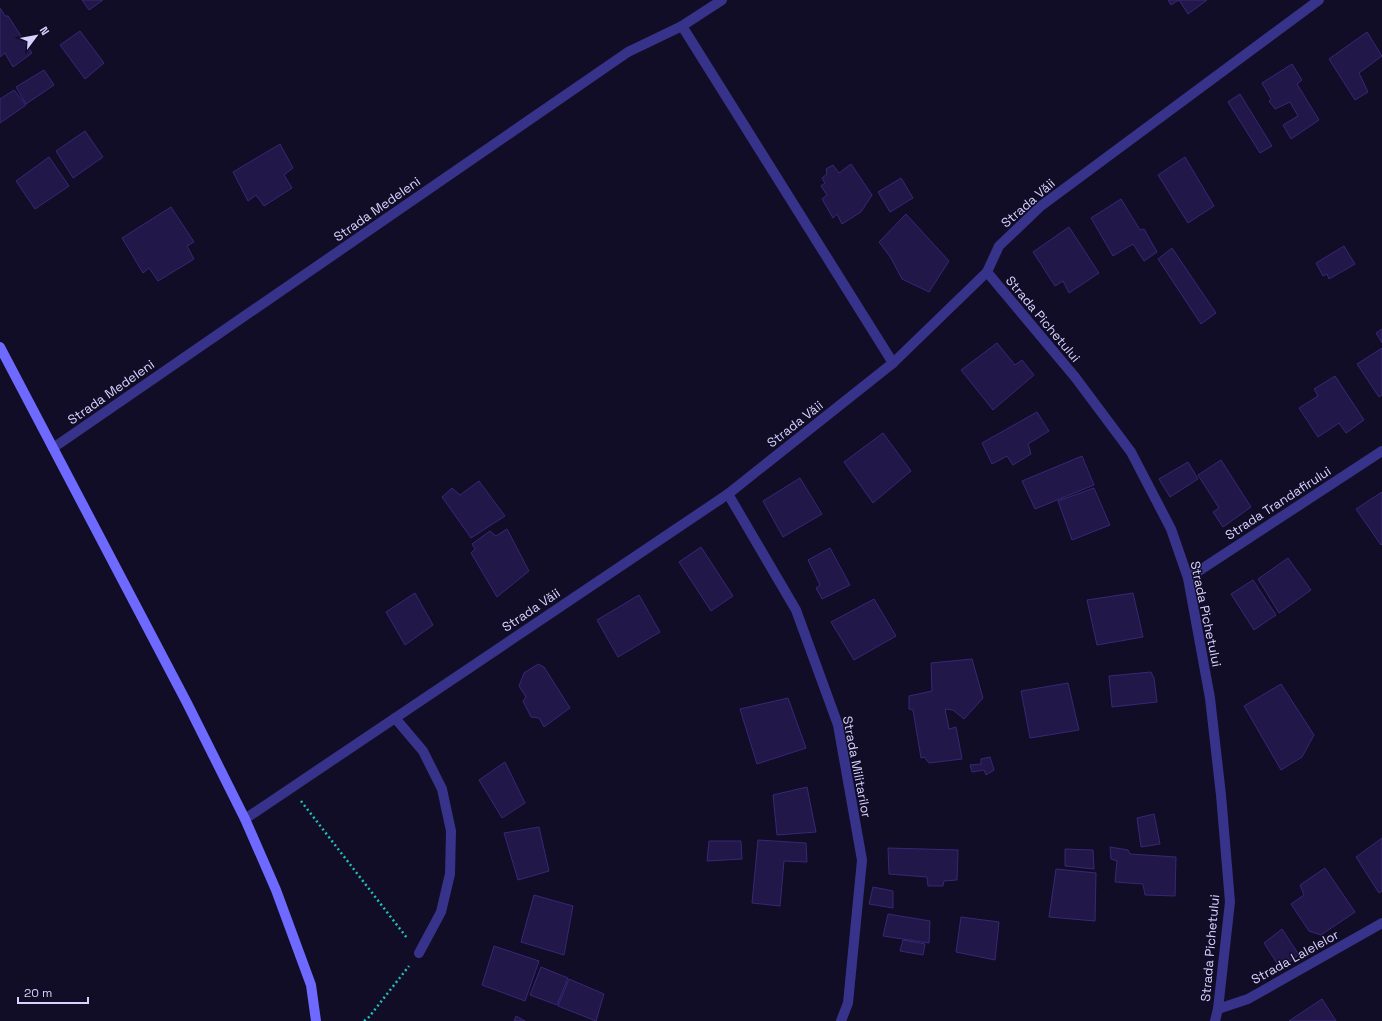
<svg xmlns="http://www.w3.org/2000/svg" width="1382" height="1021" viewBox="0 0 1382 1021" font-family="'Space Grotesk',sans-serif">
<style>
.building{fill:#221749;stroke:#382777}
.lines{fill:none;stroke-linecap:round;stroke-linejoin:round}
.path{stroke:#23c1ba;stroke-width:2.5;stroke-dasharray:2 3;stroke-linecap:butt}
.street{stroke:#38338a;stroke-width:10}
.secondary{stroke:#6e69ff;stroke-width:10}
.labels{text-anchor:middle;dominant-baseline:central;stroke-width:3;stroke-linejoin:round;paint-order:stroke}
.street-label{font-size:13px;fill:#d8d2ff;stroke:#110d26}
</style>
<rect width="100%" height="100%" fill="#110d26"/>
<g class="building">
<path d="M82,0H103L89,10Z"/>
<path d="M1168,0H1207L1188,14L1179,0L1171,5Z"/>
<path d="M0,8L5,16H8L32,53L13,67L5,53L0,57Z"/>
<path d="M80,31L104,63L85,79L60,45Z"/>
<path d="M1367,32L1382,56L1359,73L1368,92L1355,100L1329,59Z"/>
<path d="M1292,64L1302,80L1297,84L1319,120L1291,139L1283,125L1298,116L1290,102L1275,109L1269,101L1271,99L1262,83Z"/>
<path d="M44,70L54,85L26,104L16,87Z"/>
<path d="M14,90L26,105L0,123V99Z"/>
<path d="M1240,94L1272,146L1260,153L1228,102Z"/>
<path d="M85,131L103,157L73,178L56,151Z"/>
<path d="M280,144L293,168L284,175L292,188L264,206L256,195L248,201L233,172Z"/>
<path d="M49,157L69,186L35,209L16,181Z"/>
<path d="M1185,157L1214,206L1188,223L1158,175Z"/>
<path d="M851,164L872,195L861,212L842,224L837,214L833,218L822,199L827,195L821,186L825,183L822,178L827,174L826,169L833,165L839,173Z"/>
<path d="M901,178L913,198L890,212L878,192Z"/>
<path d="M1121,199L1140,230L1144,229L1157,252L1144,261L1133,244L1113,256L1091,218Z"/>
<path d="M171,207L194,242L187,246L194,259L158,281L149,268L143,273L122,238Z"/>
<path d="M906,214L949,261L929,292L902,279L891,258L879,242Z"/>
<path d="M1069,227L1099,273L1069,293L1063,281L1055,286L1033,252Z"/>
<path d="M1344,246L1355,264L1329,279L1327,274L1323,276L1316,263Z"/>
<path d="M1172,248L1216,313L1201,324L1158,259Z"/>
<path d="M1382,329V343L1376,333Z"/>
<path d="M997,343L1015,365L1022,360L1034,375L993,410L961,370Z"/>
<path d="M1382,348V395L1379,397L1357,364Z"/>
<path d="M1335,376L1364,420L1346,433L1339,423L1318,437L1299,408L1318,396L1314,389Z"/>
<path d="M1037,412L1049,431L1028,444L1031,454L1013,465L1007,456L992,464L982,443Z"/>
<path d="M883,433L911,471L873,503L844,462Z"/>
<path d="M1082,456L1094,485L1035,509L1022,481Z"/>
<path d="M1221,460L1251,507L1223,527L1213,512L1219,508L1198,475Z"/>
<path d="M1188,462L1198,479L1170,497L1159,479Z"/>
<path d="M800,478L822,514L783,537L763,501Z"/>
<path d="M479,481L505,516L471,538L442,497L452,488L460,495Z"/>
<path d="M1094,488L1110,525L1072,540L1058,501Z"/>
<path d="M1382,492V544L1381,545L1356,509Z"/>
<path d="M507,529L529,571L497,597L471,553L475,549L472,544L490,531L496,536Z"/>
<path d="M701,547L733,596L711,611L679,562Z"/>
<path d="M830,548L850,585L822,599L816,588L820,585L808,560Z"/>
<path d="M1288,558L1311,590L1279,613L1258,579Z"/>
<path d="M1253,580L1276,615L1254,630L1231,594Z"/>
<path d="M415,593L433,625L405,645L386,612Z"/>
<path d="M1133,593L1143,637L1097,645L1087,600Z"/>
<path d="M639,595L660,632L618,657L597,620Z"/>
<path d="M874,599L896,636L854,660L831,622Z"/>
<path d="M972,659L983,698L964,719L953,710L945,709L949,729L956,727L962,759L929,763L924,757L921,758L913,710L909,709V696L932,691L931,663Z"/>
<path d="M538,664L544,667L570,708L544,727L539,718L531,717L523,701L526,697L519,686L524,673Z"/>
<path d="M1151,672L1154,678L1157,702L1112,707L1109,676Z"/>
<path d="M1068,683L1079,730L1030,738L1021,691Z"/>
<path d="M1281,684L1314,735L1302,757L1281,770L1244,706Z"/>
<path d="M788,698L806,748L757,764L740,709Z"/>
<path d="M990,757L994,770L986,775L984,770L972,772L970,765L981,764V759Z"/>
<path d="M505,762L525,803L502,818L479,780Z"/>
<path d="M807,787L816,832L777,835L773,795Z"/>
<path d="M1154,814L1160,844L1141,847L1137,818Z"/>
<path d="M539,827L549,871L518,880L504,833Z"/>
<path d="M1382,838V891L1379,893L1356,857Z"/>
<path d="M758,840L806,843L807,862L784,861L780,906L752,903Z"/>
<path d="M709,841H741L742,859L707,861Z"/>
<path d="M1110,847L1128,850L1130,854L1176,857L1175,896L1145,895L1143,884L1115,882L1117,861L1111,859Z"/>
<path d="M888,848L958,850L957,880L944,881L943,886H928L927,877L889,874Z"/>
<path d="M1065,849L1093,850L1094,869L1065,866Z"/>
<path d="M1325,868L1355,912L1321,935L1309,931L1291,904L1304,895L1300,885Z"/>
<path d="M1056,869L1096,873L1095,921L1049,917Z"/>
<path d="M873,887L893,891V908L869,904Z"/>
<path d="M534,895L573,906L564,955L521,942Z"/>
<path d="M888,914L930,921L929,943L883,936Z"/>
<path d="M961,917L999,922L995,960L956,952Z"/>
<path d="M1282,929L1299,955L1280,968L1264,943Z"/>
<path d="M903,940L925,944L923,955L900,951Z"/>
<path d="M494,946L539,961L525,1001L482,985Z"/>
<path d="M541,967L568,978L557,1005L530,995Z"/>
<path d="M569,979L604,994L596,1021L558,1006Z"/>
<path d="M1322,999L1336,1021H1289Z"/>
<path d="M516,1016L525,1021H514Z"/>
</g>
<g class="lines">
<g class="path">
<path d="M301,801L407,938"/>
<path d="M364,1021L369,1017L409,966"/>
</g>
<g class="street">
<path d="M682,26L893,363"/>
<path d="M987,272L1075,377L1131,452L1171,529L1188,578L1210,698L1221,795L1230,902L1218,1009L1215,1021"/>
<path d="M53,448L628,52L682,26L722,0"/>
<path d="M728,494L796,610L838,725L862,860L848,1003L841,1021"/>
<path d="M1188,578L1382,451"/>
<path d="M395,718L423,751L442,789L451,831L450,874L441,912L419,953"/>
<path d="M245,819L728,494L893,363L987,272L999,246L1041,206L1319,0"/>
<path d="M1218,1009L1248,999L1382,923"/>
</g>
<path class="secondary" d="M0,347L187,703L245,819L276,890L311,985L316,1021"/>
</g>
<g class="labels">
<g class="street-label">
<text transform="translate(1028 203) rotate(-41)">Strada Văii</text>
<text transform="translate(377 209) rotate(-35)">Strada Medeleni</text>
<text transform="translate(1043 319) rotate(50)">Strada Pichetului</text>
<text transform="translate(111 392) rotate(-35)">Strada Medeleni</text>
<text transform="translate(795 424) rotate(-38)">Strada Văii</text>
<text transform="translate(1278 503) rotate(-33)">Strada Trandafirului</text>
<text transform="translate(531 610) rotate(-34)">Strada Văii</text>
<text transform="translate(1206 614) rotate(78)">Strada Pichetului</text>
<text transform="translate(857 767) rotate(79)">Strada Militarilor</text>
<text transform="translate(1210 948) rotate(-85)">Strada Pichetului</text>
<text transform="translate(1295 957) rotate(-29)">Strada Lalelelor</text>
</g>
</g>
<g transform="translate(36 36) rotate(58)" stroke="#110d26" stroke-width="3" paint-order="stroke">
<path d="M0-3L7 15L0 10L-7 15Z" fill="#d8d2ff"/>
<text y="-6" font-size="11" font-weight="bold" text-anchor="middle" fill="#d8d2ff">N</text>
</g>
<path d="M18 997v6h70v-6" fill="none" stroke="#d8d2ff" stroke-width="2"/>
<text x="24" y="997" font-size="12" fill="#d8d2ff" stroke="#110d26" stroke-width="3" paint-order="stroke">20 m</text>
</svg>
